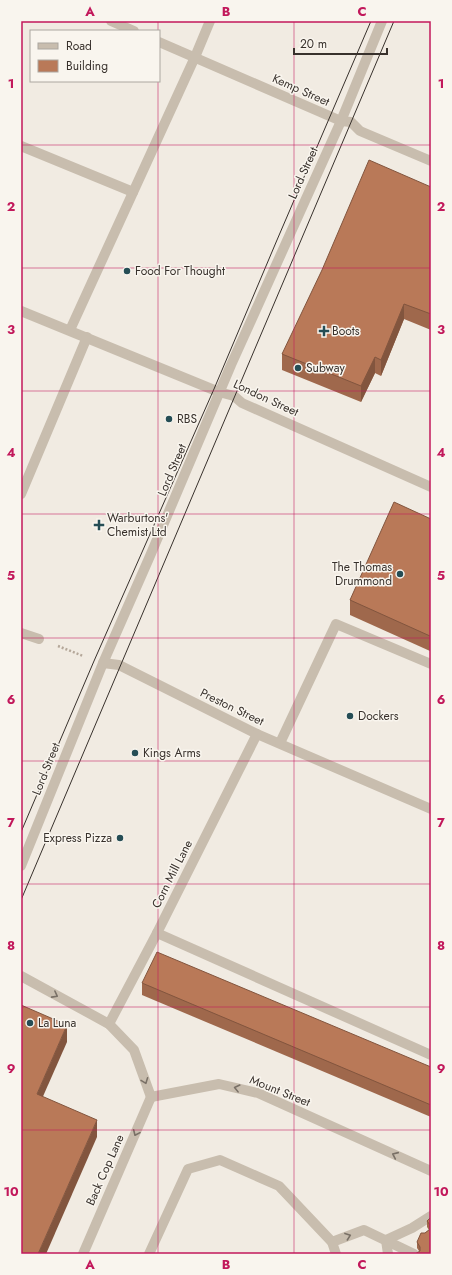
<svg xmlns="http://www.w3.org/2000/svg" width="452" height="1275" viewBox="0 0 452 1275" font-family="Jost,sans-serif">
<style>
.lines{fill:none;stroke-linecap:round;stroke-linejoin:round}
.path{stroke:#b4a799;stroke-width:2.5;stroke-dasharray:2 2;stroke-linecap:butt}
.minor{stroke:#c8bdae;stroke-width:10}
.tram{stroke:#38312c;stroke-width:1}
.wall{fill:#9f684c}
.shaded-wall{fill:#82553e}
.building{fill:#b97958;stroke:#82553e}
.oneway{stroke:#797066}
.grid{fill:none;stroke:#c2185b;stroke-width:1;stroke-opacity:0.55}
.poi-dot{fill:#254d55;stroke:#f9f5ee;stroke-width:1.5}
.labels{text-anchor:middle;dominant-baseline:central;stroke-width:3;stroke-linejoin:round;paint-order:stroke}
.street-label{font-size:12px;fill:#38312c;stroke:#f9f5ee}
.poi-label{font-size:12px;fill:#38312c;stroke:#f9f5ee;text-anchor:start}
.neatline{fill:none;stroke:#c2185b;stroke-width:1.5}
.grid-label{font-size:13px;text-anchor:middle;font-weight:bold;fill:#c2185b}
</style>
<rect width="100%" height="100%" fill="#f1ebe2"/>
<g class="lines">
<path class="path" d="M58,646L83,656"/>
<g class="minor">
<path d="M111,21L134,31"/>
<path d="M159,42L341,121L351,122L360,131L431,161"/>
<path d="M21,146L133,192"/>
<path d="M21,311L219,392L234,396L242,403L431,487"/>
<path d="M70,330L195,57L210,21"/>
<path d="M21,494L87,337"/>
<path d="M21,633L39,639"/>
<path d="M103,663L119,665L257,734L431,809"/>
<path d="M280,743L336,624L431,664"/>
<path d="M21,866L103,663L150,556L231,365L341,121L382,21"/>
<path d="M157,933L431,1055"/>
<path d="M21,976L109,1024L134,1050L151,1097"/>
<path d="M109,1024L157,933L257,734"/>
<path d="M151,1097L219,1084L258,1093L431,1171"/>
<path d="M386,1240L412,1228L431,1216"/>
<path d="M386,1240L388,1254"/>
<path d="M332,1242L364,1230L414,1254"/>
<path d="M83,1254L151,1097"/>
<path d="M149,1254L188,1169L220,1160L279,1186L332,1242L336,1254"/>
</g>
<g class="tram">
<path d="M21,832L94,661L214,389L277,240L371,21"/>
<path d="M21,900L394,21"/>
</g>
</g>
<g class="wall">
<path d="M431,187V330L404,319L381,376L375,373L361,402L282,370V354Z"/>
<path d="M431,519L430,651L350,615V600Z"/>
<path d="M142,983L431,1067V1117L142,995Z"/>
<path d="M431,1217V1254L419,1251L417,1248V1242L425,1233L429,1230L427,1227V1221Z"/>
</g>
<g class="shaded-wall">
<path d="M404,304V319L381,376V360Z"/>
<path d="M375,357V373L361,402V386Z"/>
<path d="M431,633V648L430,651V636Z"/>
<path d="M67,1025V1042L37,1110V1094Z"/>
<path d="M97,1120V1137L46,1254H38Z"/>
</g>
<g class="building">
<path d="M369,160L431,187V314L404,304L381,360L375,357L361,386L282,354L322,270Z"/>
<path d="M394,502L431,519V633L430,636L350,600Z"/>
<path d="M157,952L431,1067V1105L142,983Z"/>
<path d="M21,1005L67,1025L37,1094L97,1120L38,1254H21Z"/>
<path d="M431,1217V1254H415L420,1251V1247L417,1242L421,1233H425L430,1229V1225L427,1221Z"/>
</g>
<defs><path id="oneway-chevron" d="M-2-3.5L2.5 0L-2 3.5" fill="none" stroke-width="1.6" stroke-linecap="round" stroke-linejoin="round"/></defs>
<g class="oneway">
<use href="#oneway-chevron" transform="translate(55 995) rotate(28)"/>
<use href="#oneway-chevron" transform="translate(145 1081) rotate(69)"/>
<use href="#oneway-chevron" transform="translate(237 1088) rotate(-166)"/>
<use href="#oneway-chevron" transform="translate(136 1133) rotate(114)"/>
<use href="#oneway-chevron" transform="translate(395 1155) rotate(-156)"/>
<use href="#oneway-chevron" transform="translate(348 1236) rotate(-20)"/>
</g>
<path class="grid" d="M158,21V31M294,21V1254M158,81V1254M21,145H431M21,268H431M21,391H431M21,514H431M21,638H431M21,761H431M21,884H431M21,1007H431M21,1130H431"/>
<g class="poi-dot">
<circle cx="127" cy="271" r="4"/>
<path d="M322 325h4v4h4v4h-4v4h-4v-4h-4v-4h4z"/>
<circle cx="298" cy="368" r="4"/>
<circle cx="169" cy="419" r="4"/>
<path d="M97 519h4v4h4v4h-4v4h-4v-4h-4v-4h4z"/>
<circle cx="400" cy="574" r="4"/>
<circle cx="350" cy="716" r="4"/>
<circle cx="135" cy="753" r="4"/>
<circle cx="120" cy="838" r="4"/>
<circle cx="30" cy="1023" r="4"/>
</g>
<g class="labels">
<g class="street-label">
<text transform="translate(301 90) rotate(24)">Kemp Street</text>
<text transform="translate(303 173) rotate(-66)">Lord Street</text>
<text transform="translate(266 398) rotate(25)">London Street</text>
<text transform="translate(172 470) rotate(-67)">Lord Street</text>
<text transform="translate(232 707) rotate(26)">Preston Street</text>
<text transform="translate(46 769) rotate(-68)">Lord Street</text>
<text transform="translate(172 874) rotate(-63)">Corn Mill Lane</text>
<text transform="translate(280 1091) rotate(22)">Mount Street</text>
<text transform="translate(105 1170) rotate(-66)">Back Cop Lane</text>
</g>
<g class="poi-label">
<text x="135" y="271">Food For Thought</text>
<text x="332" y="331">Boots</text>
<text x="306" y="368">Subway</text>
<text x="177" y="419">RBS</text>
<text x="107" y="518">Warburtons'<tspan x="107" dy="14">Chemist Ltd</tspan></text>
<text x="392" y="567" text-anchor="end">The Thomas<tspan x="392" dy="14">Drummond</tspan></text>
<text x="358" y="716">Dockers</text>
<text x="143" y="753">Kings Arms</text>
<text x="112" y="838" text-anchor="end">Express Pizza</text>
<text x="38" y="1023">La Luna</text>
</g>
</g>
<rect width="452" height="1275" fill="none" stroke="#f9f5ee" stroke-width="44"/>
<rect x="30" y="30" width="130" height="52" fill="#f9f5ee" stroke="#aca7a0"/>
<rect x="38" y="43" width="20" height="6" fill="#c8bdae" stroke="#aca7a0"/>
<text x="66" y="50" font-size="12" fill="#38312c">Road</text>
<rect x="38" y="60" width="20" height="12" fill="#b97958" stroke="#aca7a0"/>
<text x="66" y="70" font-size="12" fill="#38312c">Building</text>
<path d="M294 48v6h93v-6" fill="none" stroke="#38312c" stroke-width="2"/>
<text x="300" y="48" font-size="12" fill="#38312c" stroke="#f9f5ee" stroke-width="3" paint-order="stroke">20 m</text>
<rect x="22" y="22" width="408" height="1231" class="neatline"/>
<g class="grid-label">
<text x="90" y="16">A</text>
<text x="226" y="16">B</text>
<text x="362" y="16">C</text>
<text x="11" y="88">1</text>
<text x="441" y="88">1</text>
<text x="11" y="211">2</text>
<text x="441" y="211">2</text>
<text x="11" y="334">3</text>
<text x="441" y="334">3</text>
<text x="11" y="457">4</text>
<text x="441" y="457">4</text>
<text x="11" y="580">5</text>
<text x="441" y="580">5</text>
<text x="11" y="704">6</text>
<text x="441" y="704">6</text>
<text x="11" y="827">7</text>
<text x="441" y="827">7</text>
<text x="11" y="950">8</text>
<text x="441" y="950">8</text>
<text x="11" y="1073">9</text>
<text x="441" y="1073">9</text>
<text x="11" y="1196">10</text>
<text x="441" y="1196">10</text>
<text x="90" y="1269">A</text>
<text x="226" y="1269">B</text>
<text x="362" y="1269">C</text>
</g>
</svg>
